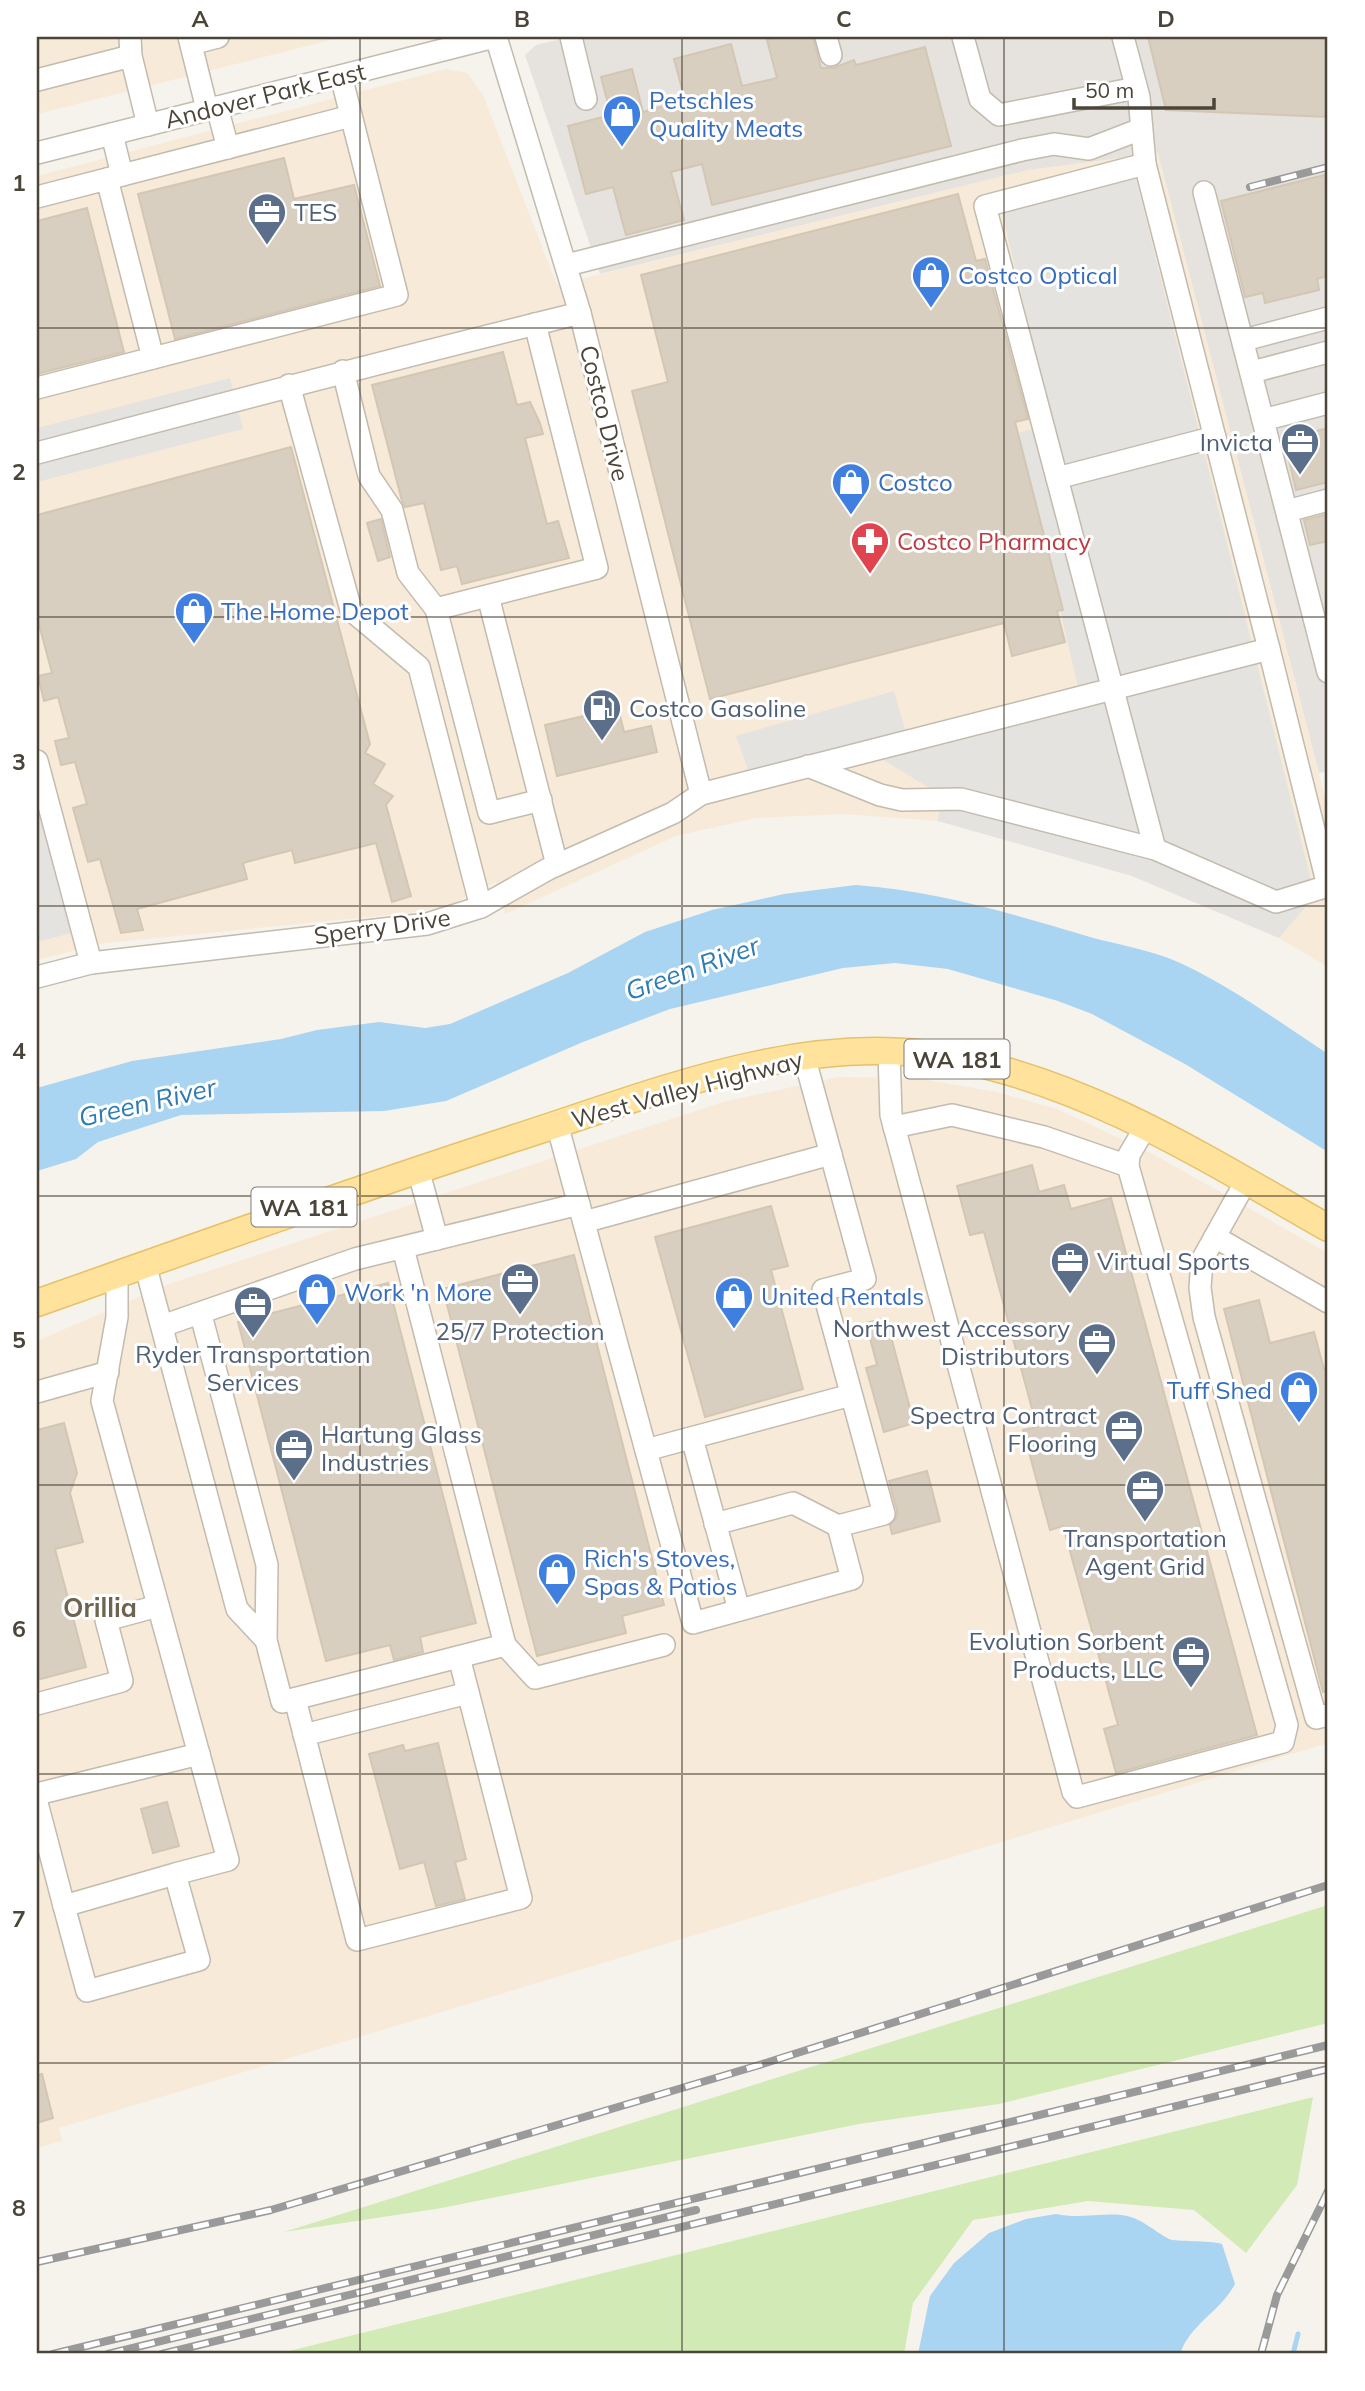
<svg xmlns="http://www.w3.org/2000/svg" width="1365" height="2391" viewBox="0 0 1365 2391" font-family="Mulish,sans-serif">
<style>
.commercial{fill:#f7ead8}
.industrial{fill:#e6e2dd}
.green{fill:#d2eab5}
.parking{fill:#e5e3e0}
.water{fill:#a9d4f2}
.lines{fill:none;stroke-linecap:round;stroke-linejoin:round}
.stream{stroke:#a9d4f2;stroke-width:5}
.building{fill:#d8cfc1;stroke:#d3c7b4;stroke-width:2}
.minor-casing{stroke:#c2bbae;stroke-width:24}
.major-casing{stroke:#e6c16a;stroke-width:29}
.minor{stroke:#fff;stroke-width:21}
.major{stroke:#ffe39c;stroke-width:26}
.rail-casing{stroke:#9a9a9a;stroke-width:8}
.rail{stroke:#fff;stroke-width:5;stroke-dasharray:16;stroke-linecap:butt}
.grid{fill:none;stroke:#4b4439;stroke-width:2;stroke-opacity:0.55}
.labels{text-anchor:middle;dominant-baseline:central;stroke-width:6;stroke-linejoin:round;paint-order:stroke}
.shield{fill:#fff;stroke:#817c74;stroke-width:2}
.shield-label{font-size:23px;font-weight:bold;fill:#4b4439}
.street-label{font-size:24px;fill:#4b4439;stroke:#fff}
.shop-label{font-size:24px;fill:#366cbe;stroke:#fff;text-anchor:start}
.service-label{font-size:24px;fill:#4e5e75;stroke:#fff;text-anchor:start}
.health-label{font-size:24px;fill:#be3a42;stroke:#fff;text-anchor:start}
.water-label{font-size:26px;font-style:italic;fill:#2e7ab2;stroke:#fff}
.neighbourhood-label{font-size:26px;font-weight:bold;fill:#6e6250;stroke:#fff}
.neatline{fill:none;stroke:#4b4439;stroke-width:2.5}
.grid-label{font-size:23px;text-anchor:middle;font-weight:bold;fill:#4b4439}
</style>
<rect width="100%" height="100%" fill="#f6f3ec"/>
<g class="commercial">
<path d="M37,37H343L37,114Z"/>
<path d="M446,69L467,73L483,95L557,285L1028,170L1158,153L1328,809V967L1279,938L1132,876L938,821L844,814L756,818L676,836L505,914L496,882L450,905L410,913L105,943L37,960V176Z"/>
<path d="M838,1077L915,1078L997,1092L1057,1109L1151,1153L1328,1253V1743L59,2128L62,2141L37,2148V1341L172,1283L723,1102Z"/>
</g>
<path class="industrial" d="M570,37H1328V771L1319,773L1158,153L1028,170L600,274L525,55L536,45Z"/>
<g class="green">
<path d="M1328,1905V2023L999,2104L859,2124L442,2208L284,2232Z"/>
<path d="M1313,2097L1297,2185L1246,2253L1194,2210L1088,2201L973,2220L913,2303L904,2354H277Z"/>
</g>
<g class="parking">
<path d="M1136,179L1315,896L1279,938L1132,876L938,821L941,795L857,744L748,770L736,736L894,691L911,750L1083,708L1018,433L1052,423L1001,209Z"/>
<path d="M230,378L243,429L37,482V428Z"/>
<path d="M37,752L83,930L37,942Z"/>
</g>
<g class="water">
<path d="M856,885C937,891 1013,914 1090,937C1119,945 1151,950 1178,962C1231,986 1279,1022 1328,1054V1152L1185,1064L1092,1014L1058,1001L948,969L895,963L843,968L670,1009L583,1042L446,1101L384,1111L181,1115L98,1142L76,1159L37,1171V1088L132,1061L281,1039L317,1030L379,1022L425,1028L450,1024L568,973L645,932L712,910L784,894Z"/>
<path d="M1056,2214C1078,2219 1099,2213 1121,2215C1141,2217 1152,2230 1169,2239C1176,2242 1208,2240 1222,2244L1235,2284C1220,2312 1190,2324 1180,2354H918L930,2296L954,2263L989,2233L1026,2219Z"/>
</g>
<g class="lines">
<path class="stream" d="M1293,2354L1298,2334"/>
</g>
<g class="building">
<path d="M779,37H813L821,68H834L854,60L856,65L925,47L951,146L712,205L702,164L671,172L684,220L626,235L613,187L586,194L568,126L611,115L601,77L632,69L643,112L685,100L674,59L731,44L742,86L777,78L767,40Z"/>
<path d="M1148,37H1328V117L1166,110Z"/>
<path d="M284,158L294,199L354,185L380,286L175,339L138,194Z"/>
<path d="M1328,174V276L1317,279L1319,290L1265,303L1263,293L1245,297L1221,201Z"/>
<path d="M958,194L976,261L985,259L1028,419L1015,422L1063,610L1057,611L1065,642L1012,656L1004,623L710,699L632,391L668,382L641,275Z"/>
<path d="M87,208L124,352L37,374V221Z"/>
<path d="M503,352L517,405L530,402L540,423L543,434L525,438L547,524L558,521L569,558L462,584L457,566L441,570L424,503L405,507L402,501L372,385Z"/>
<path d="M1328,428V482L1296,490L1284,439Z"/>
<path d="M291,447L370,744L365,753L385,764L373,784L393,796L386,805L411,896L392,902L376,843L295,863L292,850L243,863L247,879L137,909L143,930L121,933L100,859L88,862L73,808L87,804L75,762L61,765L55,741L69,738L58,697L44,701L38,676L52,673L37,617V515Z"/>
<path d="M1328,514V541L1310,545L1304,520Z"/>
<path d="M381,519L390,557L378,561L367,523Z"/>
<path d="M618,708L624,732L651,726L657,752L557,776L545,725Z"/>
<path d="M1032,1165L1039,1192L1064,1185L1071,1209L1111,1198L1257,1735L1116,1773L1104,1729L1118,1725L1063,1526L1050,1530L1023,1430L1037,1427L984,1232L970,1235L957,1186Z"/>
<path d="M771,1206L788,1266L771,1270L803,1389L705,1417L655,1237Z"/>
<path d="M574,1255L664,1605L622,1616L626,1633L537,1656L443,1289Z"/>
<path d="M388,1283L476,1623L420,1637L423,1652L394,1660L390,1645L326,1661L238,1322Z"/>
<path d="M1259,1300L1270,1343L1314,1332L1324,1369L1328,1368V1691L1323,1692L1224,1309Z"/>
<path d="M886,1318L914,1423L884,1432L866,1368L877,1365L866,1323Z"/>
<path d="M64,1423L77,1473L70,1493L83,1542L55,1549L86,1667L37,1680V1430Z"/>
<path d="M927,1471L940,1521L892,1534L890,1525L896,1518L897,1511L889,1481Z"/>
<path d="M438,1743L466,1859L455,1862L465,1899L436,1906L424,1862L400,1869L369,1754L403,1745L405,1751Z"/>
<path d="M167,1802L179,1846L153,1853L141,1809Z"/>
<path d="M42,2074L53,2118L37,2123V2075Z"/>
</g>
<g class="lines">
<g class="minor-casing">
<g id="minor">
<path d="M130,37L131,56L148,125"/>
<path d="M189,37L207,109"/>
<path d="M496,37L580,313L701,794"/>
<path d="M571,37L586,99"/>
<path d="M826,37L831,55"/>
<path d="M963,37L980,99L999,115L1136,88"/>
<path d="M191,44L218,37"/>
<path d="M37,80L131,56"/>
<path d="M217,107L228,148"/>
<path d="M112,134L122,175"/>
<path d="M37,153L494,37"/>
<path d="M1145,164L985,206L1155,849"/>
<path d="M107,179L153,358"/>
<path d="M1204,192L1328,672"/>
<path d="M37,197L351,116"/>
<path d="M567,265L1022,150L1054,144L1089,149L1141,129"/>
<path d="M1244,340L1328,318"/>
<path d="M343,371L369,476L392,510L408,573L436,609L489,813L541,800"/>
<path d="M1252,372L1328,352"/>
<path d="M289,385L351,610L419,667L481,907"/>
<path d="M37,388L397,295L341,76"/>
<path d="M1263,420L1328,403"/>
<path d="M37,453C217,405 398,358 580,313"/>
<path d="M1057,478L1215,437"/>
<path d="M1287,511L1328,500"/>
<path d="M488,596L557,865"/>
<path d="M436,609L597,568L535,324"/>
<path d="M37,761L91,963"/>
<path d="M808,766L880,795L902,800L961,799L1155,849L1276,902L1328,886L1269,649"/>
<path d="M37,977L91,963L427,924L481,907L548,869L673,813L701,794L1269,649L1145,164L1139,97L1123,37"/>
<path d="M889,1053L891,1115L1073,1792L1077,1797L1283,1742L1287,1725L1128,1166L1129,1155L1146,1126"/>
<path d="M557,1124L693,1623L852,1579L838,1526L884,1514L823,1290L865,1279L804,1056"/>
<path d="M894,1127L952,1115L1044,1137L1128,1166"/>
<path d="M418,1169L437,1239"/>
<path d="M1246,1181L1202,1260L1200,1288L1204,1317L1316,1718L1328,1715"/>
<path d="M584,1222L831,1154"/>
<path d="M1215,1237L1328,1302"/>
<path d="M145,1264L237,1609L266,1640L267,1565L201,1315"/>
<path d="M117,1274V1317L102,1401L228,1860L175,1874L199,1960L87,1991L64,1906L175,1874"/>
<path d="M162,1326L355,1259L579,1204"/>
<path d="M37,1392L108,1372"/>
<path d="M692,1438L739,1610"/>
<path d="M646,1450L851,1395"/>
<path d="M715,1524L793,1503L838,1526"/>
<path d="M266,1640L282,1702L505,1645L403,1248"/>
<path d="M505,1645L535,1678L664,1645"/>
<path d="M295,1699L357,1940L521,1898L459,1657"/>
<path d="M37,1704L122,1681L106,1620L158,1606"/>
<path d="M304,1735L468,1693"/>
<path d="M37,1794L199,1754"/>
<path d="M37,1803L64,1906"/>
</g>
</g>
<g class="major-casing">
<path id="major" d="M37,1303C195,1247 352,1191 512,1139C650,1095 800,1031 947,1057C1087,1082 1207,1159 1328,1228"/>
</g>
<use href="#minor" class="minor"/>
<use href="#major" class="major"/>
<g class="rail-casing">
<g id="rail">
<path d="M1250,187L1328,167"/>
<path d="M37,2262L271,2210L756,2066L1328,1885"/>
<path d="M53,2354L1328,2045"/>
<path d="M108,2354L696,2210"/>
<path d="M162,2354L1328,2069"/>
<path d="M1261,2354L1277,2295L1328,2191"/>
</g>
</g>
<use href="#rail" class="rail"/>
</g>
<path class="grid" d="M360,37V2354M682,37V2354M1004,37V2354M37,328H1328M37,617H1328M37,906H1328M37,1196H1328M37,1485H1328M37,1774H1328M37,2063H1328"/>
<defs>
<g id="shop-pin" transform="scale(2.0125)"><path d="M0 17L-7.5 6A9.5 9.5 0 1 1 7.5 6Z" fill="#3f7fe0" stroke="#fff"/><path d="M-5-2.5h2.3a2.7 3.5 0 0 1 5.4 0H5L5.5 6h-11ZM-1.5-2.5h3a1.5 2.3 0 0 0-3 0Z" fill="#fff"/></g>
<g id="office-pin" transform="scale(2.0125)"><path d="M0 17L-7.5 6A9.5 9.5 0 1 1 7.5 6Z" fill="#5c6f8a" stroke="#fff"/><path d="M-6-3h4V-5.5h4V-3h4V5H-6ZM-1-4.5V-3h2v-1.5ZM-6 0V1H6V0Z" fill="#fff"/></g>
<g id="pharmacy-pin" transform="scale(2.0125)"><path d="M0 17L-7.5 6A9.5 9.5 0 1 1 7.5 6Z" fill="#e0444e" stroke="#fff"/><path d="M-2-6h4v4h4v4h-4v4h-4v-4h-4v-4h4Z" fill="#fff"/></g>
<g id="fuel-pin" transform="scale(2.0125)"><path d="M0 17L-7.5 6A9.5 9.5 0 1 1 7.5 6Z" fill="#5c6f8a" stroke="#fff"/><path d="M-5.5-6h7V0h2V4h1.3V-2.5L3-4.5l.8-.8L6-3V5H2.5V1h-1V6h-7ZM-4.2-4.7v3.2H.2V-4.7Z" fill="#fff"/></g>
</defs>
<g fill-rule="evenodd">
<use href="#shop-pin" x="622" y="114"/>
<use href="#office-pin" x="267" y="212"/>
<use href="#shop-pin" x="931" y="275"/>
<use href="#office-pin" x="1300" y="442"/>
<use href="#shop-pin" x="851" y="482"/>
<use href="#pharmacy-pin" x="870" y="541"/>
<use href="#shop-pin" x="194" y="611"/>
<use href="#fuel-pin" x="602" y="708"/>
<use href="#office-pin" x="1070" y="1261"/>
<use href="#office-pin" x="520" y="1282"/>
<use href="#shop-pin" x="317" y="1292"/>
<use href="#shop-pin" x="734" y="1296"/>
<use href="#office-pin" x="253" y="1305"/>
<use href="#office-pin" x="1097" y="1342"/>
<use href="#shop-pin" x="1299" y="1390"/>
<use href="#office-pin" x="1124" y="1429"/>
<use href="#office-pin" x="294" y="1448"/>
<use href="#office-pin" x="1145" y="1489"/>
<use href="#shop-pin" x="557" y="1572"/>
<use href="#office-pin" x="1191" y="1655"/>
</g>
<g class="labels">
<g class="shield">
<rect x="904.5" y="1039.5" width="105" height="39" rx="5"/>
<rect x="251.5" y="1187.5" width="105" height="39" rx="5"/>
</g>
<g class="shield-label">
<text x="957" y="1059">WA 181</text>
<text x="304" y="1207">WA 181</text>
</g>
<g class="street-label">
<text transform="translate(265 95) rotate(-14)">Andover Park East</text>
<text transform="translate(605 413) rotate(76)">Costco Drive</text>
<text transform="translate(382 926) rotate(-8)">Sperry Drive</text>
<text transform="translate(687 1089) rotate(-15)">West Valley Highway</text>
</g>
<g class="shop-label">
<text x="649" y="100">Petschles<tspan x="649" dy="28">Quality Meats</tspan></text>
<text x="958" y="275">Costco Optical</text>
<text x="878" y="482">Costco</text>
<text x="221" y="611">The Home Depot</text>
<text x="344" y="1292">Work 'n More</text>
<text x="761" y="1296">United Rentals</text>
<text x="1272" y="1390" text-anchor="end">Tuff Shed</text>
<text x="584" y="1558">Rich's Stoves,<tspan x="584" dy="28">Spas &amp; Patios</tspan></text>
</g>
<g class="service-label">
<text x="294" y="212">TES</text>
<text x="1273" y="442" text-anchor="end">Invicta</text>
<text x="629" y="708">Costco Gasoline</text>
<text x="1097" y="1261">Virtual Sports</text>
<text x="1070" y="1328" text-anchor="end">Northwest Accessory<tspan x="1070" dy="28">Distributors</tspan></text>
<text x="520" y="1331" text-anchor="middle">25/7 Protection</text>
<text x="253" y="1354" text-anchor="middle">Ryder Transportation<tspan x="253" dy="28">Services</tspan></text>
<text x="1097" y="1415" text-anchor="end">Spectra Contract<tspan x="1097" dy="28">Flooring</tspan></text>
<text x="321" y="1434">Hartung Glass<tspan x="321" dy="28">Industries</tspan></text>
<text x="1145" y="1538" text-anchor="middle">Transportation<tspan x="1145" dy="28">Agent Grid</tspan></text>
<text x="1164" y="1641" text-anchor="end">Evolution Sorbent<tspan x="1164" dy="28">Products, LLC</tspan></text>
</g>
<g class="health-label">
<text x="897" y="541">Costco Pharmacy</text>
</g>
<g class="water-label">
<text transform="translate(692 968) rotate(-20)">Green River</text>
<text transform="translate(147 1102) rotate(-13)">Green River</text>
</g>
<g class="neighbourhood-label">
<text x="100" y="1607">Orillia</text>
</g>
</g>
<rect width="1365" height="2391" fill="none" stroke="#ffffff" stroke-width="77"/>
<path d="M1074 98v10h140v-10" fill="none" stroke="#4b4439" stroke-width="3.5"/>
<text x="1085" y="98" font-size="21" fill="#4b4439" stroke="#ffffff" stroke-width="5" paint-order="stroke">50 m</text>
<rect x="38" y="38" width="1288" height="2314" class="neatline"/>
<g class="grid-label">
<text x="200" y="27">A</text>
<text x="522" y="27">B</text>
<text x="844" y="27">C</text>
<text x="1166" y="27">D</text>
<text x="19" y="191">1</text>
<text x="19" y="480">2</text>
<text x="19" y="770">3</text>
<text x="19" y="1059">4</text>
<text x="19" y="1348">5</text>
<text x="19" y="1637">6</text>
<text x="19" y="1927">7</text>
<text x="19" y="2216">8</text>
</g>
</svg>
